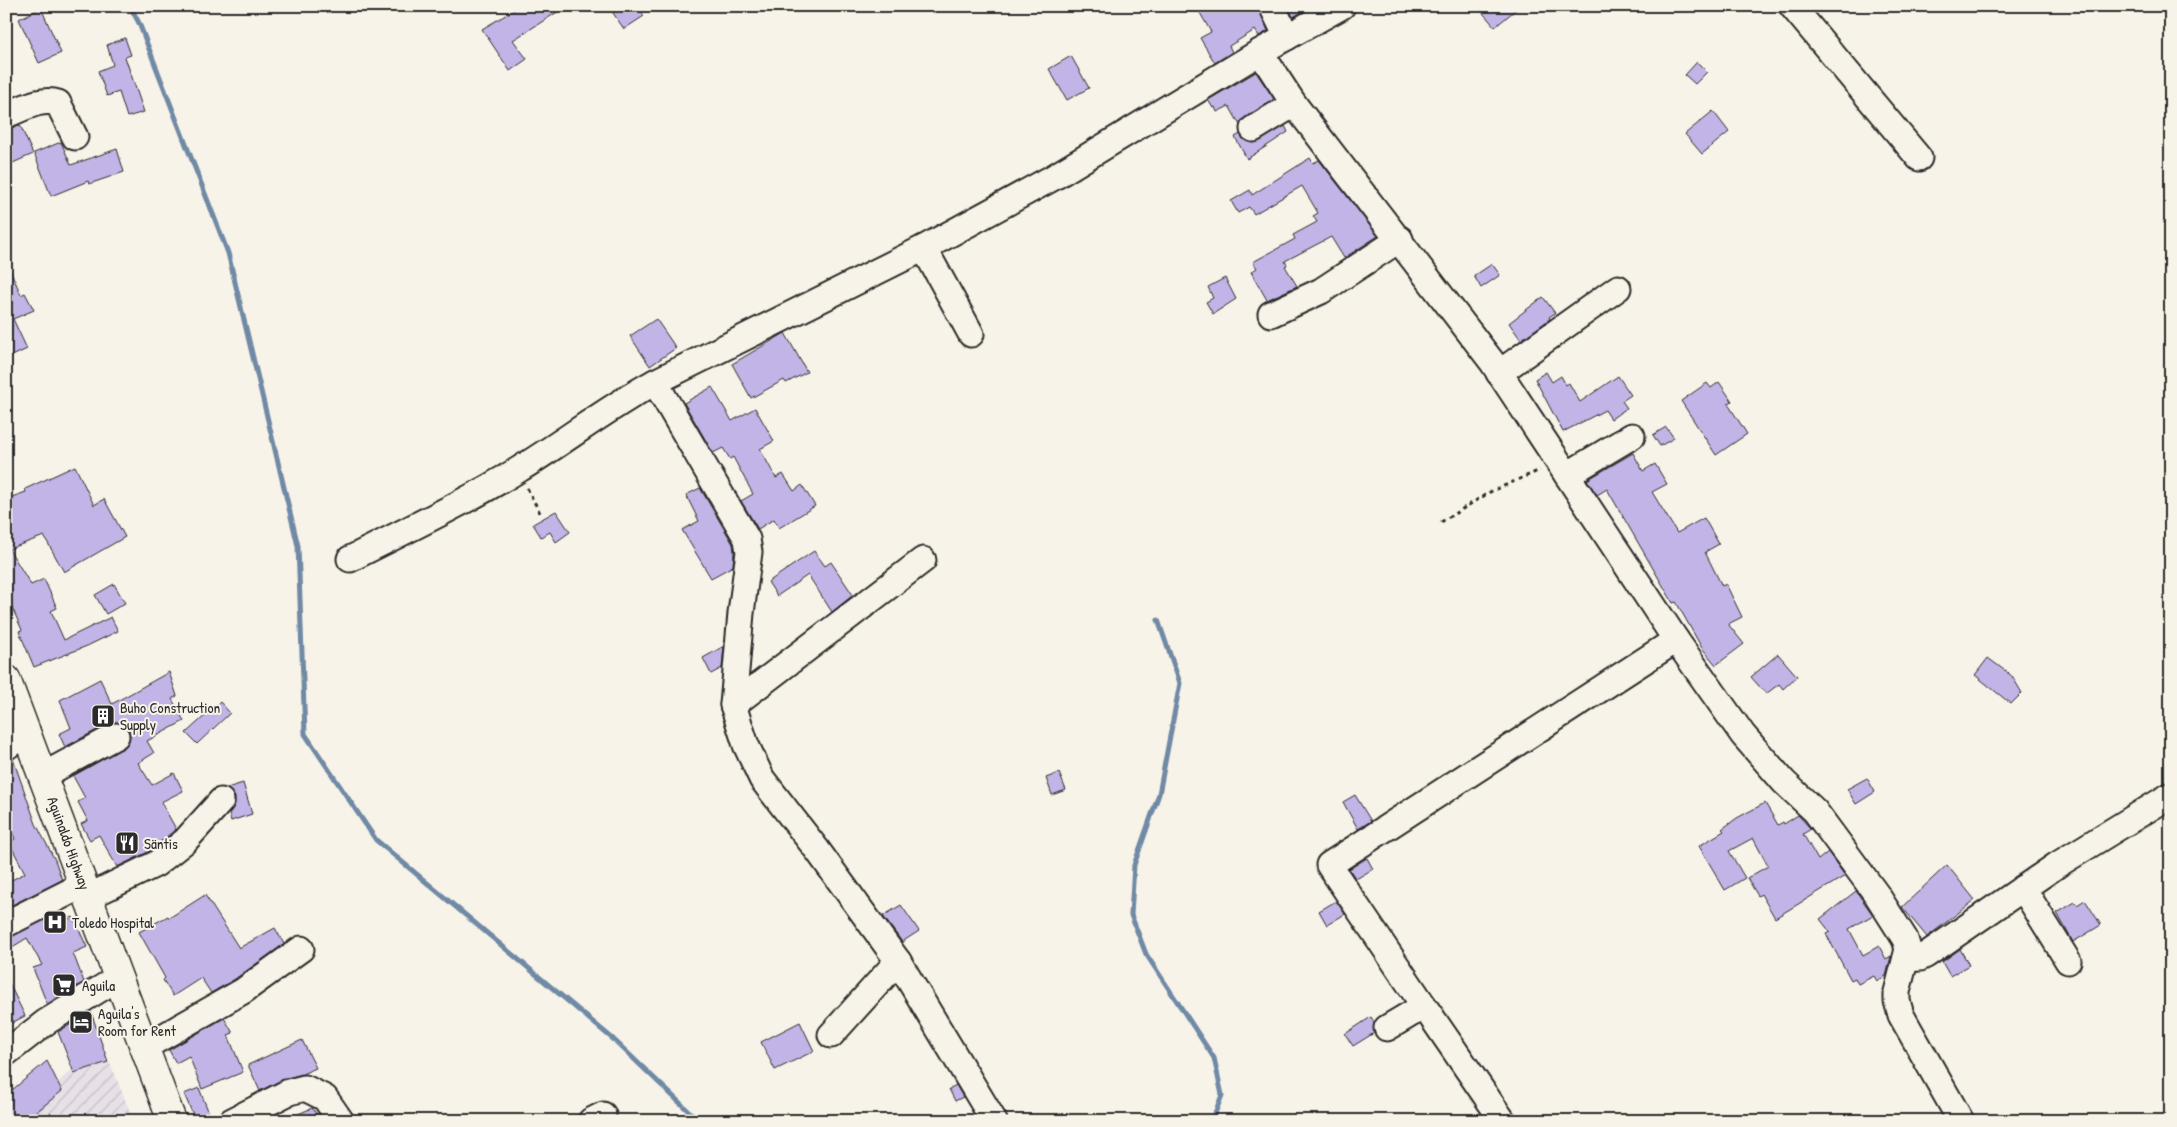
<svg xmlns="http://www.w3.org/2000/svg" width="2177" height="1127" viewBox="0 0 2177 1127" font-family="'Patrick Hand',sans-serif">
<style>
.industrial{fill:url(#industrial-furrows)}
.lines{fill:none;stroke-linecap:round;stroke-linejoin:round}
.stream{stroke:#6f89a5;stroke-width:5}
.building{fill:#c2b4e6;stroke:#2b2b2b}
.minor-casing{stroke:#2b2b2b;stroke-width:29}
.major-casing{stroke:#2b2b2b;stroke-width:31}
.path{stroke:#2b2b2b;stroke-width:3;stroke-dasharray:4 4;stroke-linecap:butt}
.minor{stroke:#f7f3e8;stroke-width:25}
.major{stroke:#f7f3e8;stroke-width:28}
.labels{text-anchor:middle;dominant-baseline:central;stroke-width:4;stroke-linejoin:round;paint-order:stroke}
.poi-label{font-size:15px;fill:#2b2b2b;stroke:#f7f3e8;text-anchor:start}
.street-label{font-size:15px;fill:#2b2b2b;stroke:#f7f3e8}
</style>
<defs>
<pattern id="industrial-furrows" width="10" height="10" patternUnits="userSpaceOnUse" patternTransform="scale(1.25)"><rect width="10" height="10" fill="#e7e0e7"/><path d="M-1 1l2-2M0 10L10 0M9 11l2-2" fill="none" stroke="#c6c0c6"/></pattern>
</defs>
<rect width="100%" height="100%" fill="#f7f3e8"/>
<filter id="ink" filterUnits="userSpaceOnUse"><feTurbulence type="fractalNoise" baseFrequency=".02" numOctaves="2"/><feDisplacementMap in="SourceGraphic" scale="10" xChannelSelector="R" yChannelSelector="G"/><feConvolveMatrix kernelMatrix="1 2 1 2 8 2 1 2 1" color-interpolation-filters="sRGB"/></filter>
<g filter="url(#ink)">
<path class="industrial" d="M102,1044L134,1121H13Z"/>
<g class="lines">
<g class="stream">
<path d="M130,6L139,23L228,253L298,546L305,734L376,840L613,1039L699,1121"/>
<path d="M1158,620L1180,683L1159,794L1134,865L1131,915L1146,954L1214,1058L1222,1095L1212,1121"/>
</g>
</g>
<g class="building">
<path d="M521,6H567L513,40L527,59L510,71L482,29Z"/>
<path d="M623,6H638L644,16L624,29L613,13Z"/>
<path d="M1196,6H1258L1268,31L1259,36L1255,30L1229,46L1232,52L1215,63L1200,38L1211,32Z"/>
<path d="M1288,6H1312L1293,17Z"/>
<path d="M1477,6H1520L1495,27Z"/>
<path d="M41,8L61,53L39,63L19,19Z"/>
<path d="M125,38L131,55L125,57L144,112L127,117L119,92L107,96L98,71L113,65L107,45Z"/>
<path d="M1071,56L1089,88L1067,100L1049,69Z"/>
<path d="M1697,62L1707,72L1695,84L1685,75Z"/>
<path d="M1256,72L1274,99L1246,117L1240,125L1229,106L1217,112L1215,107L1213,108L1208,100Z"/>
<path d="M1713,111L1729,132L1702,154L1685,134Z"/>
<path d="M20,125L33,154L6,166V129Z"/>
<path d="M1285,126L1288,132L1247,159L1235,137L1240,134L1246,141L1254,143Z"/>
<path d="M61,142L71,165L117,149L124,172L89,184L88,181L51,196L34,153Z"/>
<path d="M1310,158L1313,163L1319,160L1378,236L1344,258L1331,237L1285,261L1287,265L1285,266L1297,286L1267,300L1251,272L1257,268L1253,262L1295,239L1293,235L1317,222L1313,216L1318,213L1302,186L1254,214L1249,207L1238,213L1231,201L1250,190L1252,195Z"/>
<path d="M6,260L21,295L25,293L34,310L13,319L27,349L6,359Z"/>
<path d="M1492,264L1500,275L1481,288L1474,276Z"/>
<path d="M1225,278L1236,299L1213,314L1206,302L1213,298L1208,287Z"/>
<path d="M1543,297L1555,313L1549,317L1550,319L1521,340L1509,323Z"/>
<path d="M656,319L676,348L650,366L630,336Z"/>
<path d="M785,333L807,372L786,383L784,380L751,398L732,364Z"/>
<path d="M1546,372L1552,382L1561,376L1566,385L1569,383L1580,402L1618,376L1631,395L1622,401L1627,408L1611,419L1605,410L1563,432L1535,379Z"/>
<path d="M1719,382L1732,401L1728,404L1747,434L1716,455L1681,401L1707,383L1711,388Z"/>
<path d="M712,387L732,421L755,408L774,441L760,449L776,478L783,474L794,491L802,485L815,506L779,528L774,519L758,529L741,501L753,494L733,457L730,459L723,448L713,453L684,403Z"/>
<path d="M1666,427L1674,438L1660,446L1653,435Z"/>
<path d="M1633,453L1643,471L1655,464L1667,484L1652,492L1677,533L1704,518L1719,544L1705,552L1722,586L1726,584L1742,617L1728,624L1744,644L1716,665L1702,648L1676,602L1673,603L1607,489L1597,495L1587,480Z"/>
<path d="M75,466L94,505L104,499L125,537L64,572L44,536L9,549L31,585L44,579L57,608L51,611L64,640L111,617L118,631L87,646L34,667L19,631L22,630L7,596L13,593L6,582V499L26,492L25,489Z"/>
<path d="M700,488L733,544L734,552L733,566L711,578L682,530L699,521L686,495Z"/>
<path d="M556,511L570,532L556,542L550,532L541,537L533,524Z"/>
<path d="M814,551L825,566L831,562L853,595L832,612L808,575L777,596L768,582Z"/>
<path d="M114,584L125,603L106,614L95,595Z"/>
<path d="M724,646L722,668L711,674L703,658Z"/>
<path d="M1778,654L1797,676L1783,689L1779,684L1766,694L1751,677Z"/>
<path d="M1988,658L2012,676L2022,693L2011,704L1975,675Z"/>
<path d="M169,672L177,696L172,699L184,721L147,741L154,753L138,763L152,785L174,773L183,791L161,802L176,829L148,852L117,867L99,835L90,840L81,824L88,821L78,802L85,798L73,776L123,748L128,743L130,736L129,730L123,724L116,722L110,723L65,747L59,734L71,728L60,700L100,679L112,704Z"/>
<path d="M220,702L230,713L197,744L186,733Z"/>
<path d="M13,759L36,824L55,860L62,880L6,908V883L25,873L9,842L15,839L6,816V761Z"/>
<path d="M1059,773L1066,790L1052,795L1046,778Z"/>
<path d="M1867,778L1875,792L1856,804L1847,789Z"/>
<path d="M243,783L252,814L231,821L229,814L235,804V797L227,788Z"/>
<path d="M1355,795L1371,821L1358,829L1343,802Z"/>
<path d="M1765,803L1778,825L1783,822L1784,824L1798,815L1811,829L1803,834L1818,860L1828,852L1845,876L1775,918L1761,894L1758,896L1747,878L1768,866L1753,838L1729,851L1745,878L1725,890L1699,846L1724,831L1722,829L1737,818Z"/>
<path d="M1367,858L1373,869L1356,879L1349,869Z"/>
<path d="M1947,865L1975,900L1927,937L1902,907Z"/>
<path d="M1856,891L1873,915L1849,929L1863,955L1879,946L1886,959L1891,956L1886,976L1877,981L1874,976L1858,984L1855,978L1851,980L1826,934L1830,932L1820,919Z"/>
<path d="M205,895L239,948L275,928L284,944L235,979L211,993L201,978L173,996L163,980L165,978L139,932L168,916L169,918Z"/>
<path d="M2085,900L2101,925L2073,942L2057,913L2075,902L2077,905Z"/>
<path d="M1336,901L1345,914L1327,925L1319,911Z"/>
<path d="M901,905L919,931L902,942L883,916Z"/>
<path d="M51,917L56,925L73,917L87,947L73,953L84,982L47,1004L33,968L42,965L27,938L6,951V938Z"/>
<path d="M1960,949L1969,965L1950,976L1942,962Z"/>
<path d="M6,977L25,1016L6,1026Z"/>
<path d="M91,1012L108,1062L74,1073L58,1032Z"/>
<path d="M1371,1017L1374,1022V1033L1353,1046L1345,1034Z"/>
<path d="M224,1018L233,1033L228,1035L243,1072L202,1089L189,1056L176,1063L169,1050Z"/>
<path d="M800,1022L814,1051L775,1070L761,1042Z"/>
<path d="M302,1040L316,1068L302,1074L283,1079L260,1091L248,1065Z"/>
<path d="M47,1061L62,1091L25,1121H6V1095Z"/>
<path d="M956,1085L963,1097L955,1101L949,1089Z"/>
<path d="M199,1088L209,1113L195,1119L184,1094Z"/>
<path d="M312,1108L323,1121H282Z"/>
</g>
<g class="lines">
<g class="minor-casing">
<g id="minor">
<path d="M1272,6L1287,37"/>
<path d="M1792,6L1919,158"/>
<path d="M1260,52L1294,104L1493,363L1676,640L1743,735L1784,782L1815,811L1877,895L1905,939L1908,949L1897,992V1001L1901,1015L1961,1121"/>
<path d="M6,115C22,109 41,97 58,103L75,137"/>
<path d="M1253,129L1294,104"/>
<path d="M924,248L971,334"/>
<path d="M1271,314L1321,291L1400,239"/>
<path d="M1499,373L1618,288"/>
<path d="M655,382L747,539L749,552L741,613L733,705L746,745L762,779L818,851L898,961L994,1121"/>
<path d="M1567,475L1632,436"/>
<path d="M350,559C407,530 464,503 518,470C564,442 607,408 655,382L924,248L1054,177L1260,52L1342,6"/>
<path d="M733,705L923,560"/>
<path d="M6,747L27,732"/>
<path d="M44,775L116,736"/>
<path d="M2023,888L2068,961"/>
<path d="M88,897L156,864L185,841L221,801"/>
<path d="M6,924L83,885"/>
<path d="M1906,959L1920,958L1926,955L2057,865L2171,795"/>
<path d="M1424,1006L1503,1121"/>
<path d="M1387,1028L1424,1006L1329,865L1676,640"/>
<path d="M831,1035L898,961"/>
<path d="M145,1047L243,991L301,949"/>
<path d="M6,1053L46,1022L118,978"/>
<path d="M232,1121L289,1092L305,1088L325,1098L341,1121"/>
<path d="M591,1121L603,1115"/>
</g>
</g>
<g class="major-casing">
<path id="major" d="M6,679L172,1121"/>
</g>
<g class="path">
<path d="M527,488L540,513"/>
<path d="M1441,522L1490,492L1540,470"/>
</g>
<use href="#minor" class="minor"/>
<use href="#major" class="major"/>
</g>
</g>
<defs>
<g id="building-square" transform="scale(1.25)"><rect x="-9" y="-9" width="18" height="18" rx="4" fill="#2b2b2b" stroke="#f7f3e8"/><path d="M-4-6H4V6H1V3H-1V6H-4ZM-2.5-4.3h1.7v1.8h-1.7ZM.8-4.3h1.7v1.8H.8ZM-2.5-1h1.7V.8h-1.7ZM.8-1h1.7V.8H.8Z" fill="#fff"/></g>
<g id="restaurant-square" transform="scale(1.25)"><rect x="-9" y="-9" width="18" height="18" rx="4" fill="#2b2b2b" stroke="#f7f3e8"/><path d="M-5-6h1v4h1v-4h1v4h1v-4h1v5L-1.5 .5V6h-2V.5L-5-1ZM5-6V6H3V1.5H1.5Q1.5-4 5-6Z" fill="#fff"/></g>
<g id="hospital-square" transform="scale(1.25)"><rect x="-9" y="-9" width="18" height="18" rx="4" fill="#2b2b2b" stroke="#f7f3e8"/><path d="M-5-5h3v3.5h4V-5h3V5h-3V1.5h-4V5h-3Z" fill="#fff"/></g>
<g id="supermarket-square" transform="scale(1.25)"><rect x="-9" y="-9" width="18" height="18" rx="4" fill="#2b2b2b" stroke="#f7f3e8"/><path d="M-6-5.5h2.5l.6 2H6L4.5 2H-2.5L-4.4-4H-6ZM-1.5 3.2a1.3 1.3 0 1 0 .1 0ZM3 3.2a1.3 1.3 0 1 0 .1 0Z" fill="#fff"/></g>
<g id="hotel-square" transform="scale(1.25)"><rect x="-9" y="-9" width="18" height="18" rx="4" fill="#2b2b2b" stroke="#f7f3e8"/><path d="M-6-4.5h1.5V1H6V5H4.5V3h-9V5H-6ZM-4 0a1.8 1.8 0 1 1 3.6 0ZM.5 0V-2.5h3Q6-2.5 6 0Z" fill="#fff"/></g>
</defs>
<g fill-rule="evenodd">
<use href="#building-square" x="103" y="716"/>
<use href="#restaurant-square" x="127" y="843"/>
<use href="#hospital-square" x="55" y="922"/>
<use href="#supermarket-square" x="64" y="985"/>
<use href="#hotel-square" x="81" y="1022"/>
</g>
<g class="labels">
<g class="poi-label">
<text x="120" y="707">Buho Construction<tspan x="120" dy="17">Supply</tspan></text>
<text x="144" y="843">Säntis</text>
<text x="72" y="922">Toledo Hospital</text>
<text x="82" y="985">Aguila</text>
<text x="98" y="1013">Aguila's<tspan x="98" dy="17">Room for Rent</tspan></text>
</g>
<g class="street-label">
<text transform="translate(69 843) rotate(70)">Aguinaldo Highway</text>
</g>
</g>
<rect width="2177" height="1127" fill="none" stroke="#f7f3e8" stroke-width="25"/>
<rect x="12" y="12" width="2152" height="1102" fill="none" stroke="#2b2b2b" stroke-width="2" filter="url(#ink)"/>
</svg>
